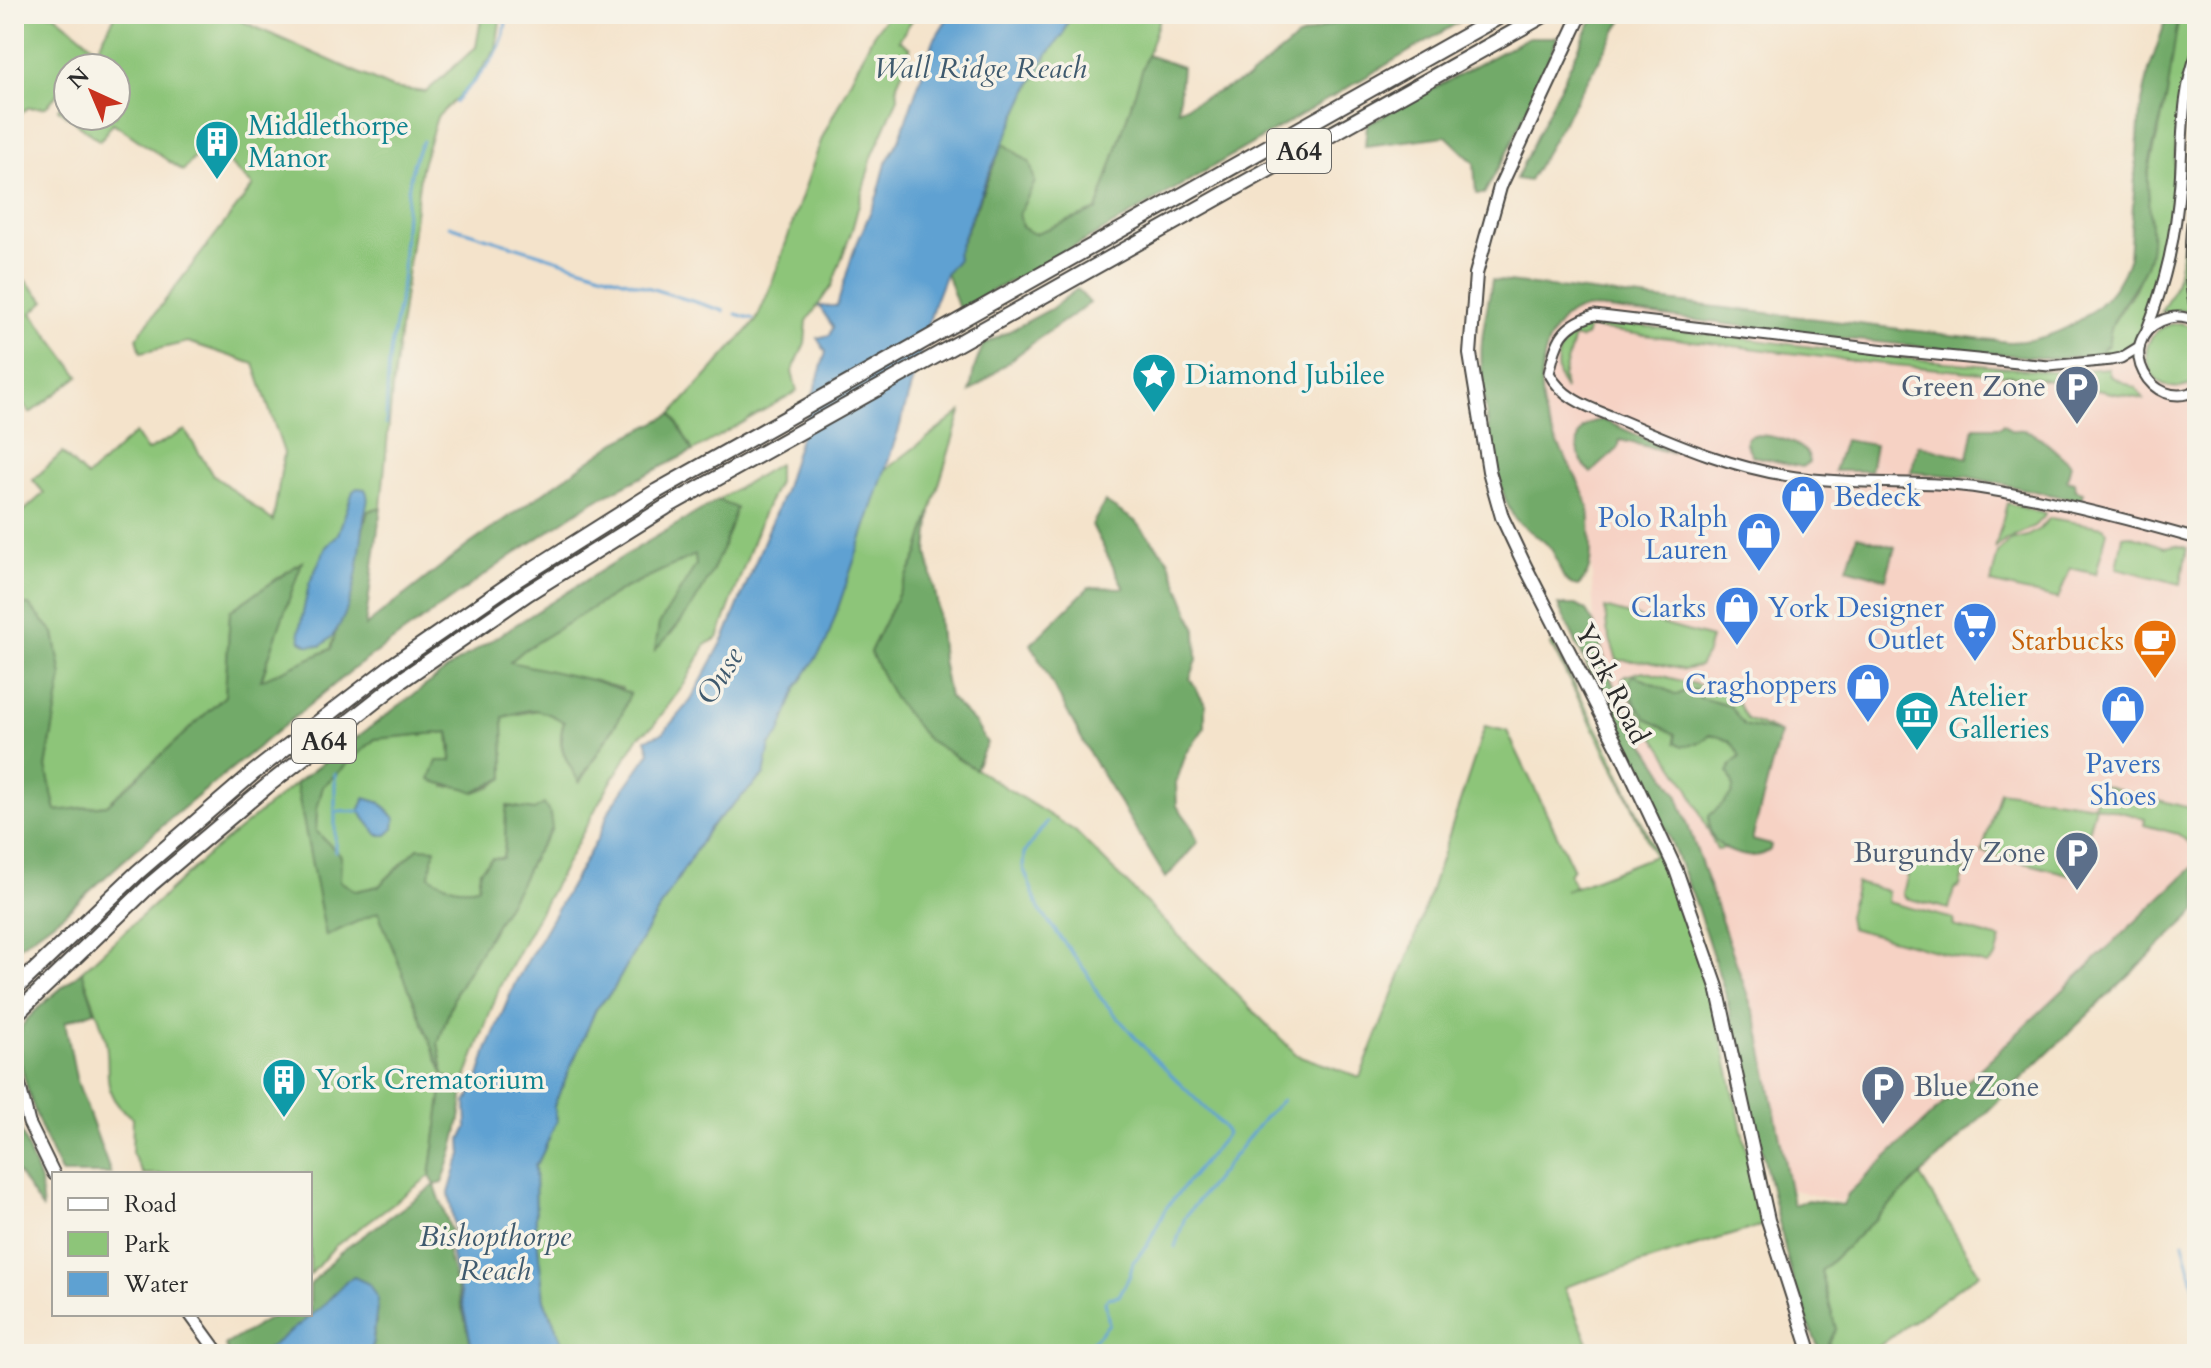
<svg xmlns="http://www.w3.org/2000/svg" width="2211" height="1368" viewBox="0 0 2211 1368" font-family="Cardo,serif">
<style>
.built{fill:#f6d2c4}
.green{fill:#8dc579;stroke:#5c7852;stroke-width:2}
.forest{fill:#72aa69;stroke:#4e6a4a;stroke-width:2}
.water{fill:#5ea1d2;stroke:#44667e;stroke-width:2}
.lines{fill:none;stroke-linecap:round;stroke-linejoin:round}
.stream{stroke:#5ea1d2;stroke-width:3}
.minor-casing{stroke:#494743;stroke-width:13}
.tertiary-casing{stroke:#494743;stroke-width:15}
.secondary-casing{stroke:#494743;stroke-width:16}
.trunk-casing{stroke:#494743;stroke-width:18}
.minor{stroke:#fff;stroke-width:9}
.tertiary{stroke:#fff;stroke-width:11}
.secondary{stroke:#fff;stroke-width:12}
.trunk{stroke:#fff;stroke-width:14}
.labels{text-anchor:middle;dominant-baseline:central;stroke-width:7;stroke-linejoin:round;paint-order:stroke}
.shield{fill:#f7f3e8;stroke:#686764;stroke-width:2}
.shield-label{font-size:26px;font-weight:bold;fill:#2b2b2b}
.culture-label{font-size:28px;fill:#0d838f;stroke:#f7f3e8;text-anchor:start}
.service-label{font-size:28px;fill:#4e5e75;stroke:#f7f3e8;text-anchor:end}
.shop-label{font-size:28px;fill:#366cbe;stroke:#f7f3e8;text-anchor:end}
.food-label{font-size:28px;fill:#c56008;stroke:#f7f3e8;text-anchor:end}
.street-label{font-size:28px;fill:#2b2b2b;stroke:#f7f3e8}
.water-label{font-size:30px;font-style:italic;fill:#3f5a6e;stroke:#f7f3e8}
</style>
<rect width="100%" height="100%" fill="#f7f3e8"/>
<filter id="ink" filterUnits="userSpaceOnUse"><feTurbulence type="fractalNoise" baseFrequency=".0125" numOctaves="2"/><feDisplacementMap in="SourceGraphic" scale="16" xChannelSelector="R" yChannelSelector="G"/><feConvolveMatrix kernelMatrix="1 2 1 2 8 2 1 2 1" color-interpolation-filters="sRGB"/></filter>
<filter id="wash" filterUnits="userSpaceOnUse"><feTurbulence type="fractalNoise" baseFrequency=".006" numOctaves="4" result="noise"/><feDisplacementMap in="SourceGraphic" scale="32" xChannelSelector="R" yChannelSelector="G"/><feGaussianBlur stdDeviation="1.8" result="paint"/><feColorMatrix in="noise" values="0 0 0 0 0 0 0 0 0 0 0 0 0 0 0 0 0 1.4 0 .05"/><feComposite in="paint" operator="in"/></filter>
<g filter="url(#wash)">
<rect width="100%" height="100%" fill="#f4e3cb"/>
<path class="built" d="M1580,309H1607L1836,338L2050,359L2096,355L2109,344L2197,311V863L1840,1202L1790,1189L1758,1025L1638,733L1610,677L1594,624L1589,510L1546,418L1541,397V370L1550,340L1561,322Z"/>
<g class="green">
<path d="M14,14H54L97,49L116,14H226L392,88L426,92L476,47L482,14H501L496,49L470,86L437,117L421,168L392,390L381,507L368,511L331,649L261,681L300,563L230,611L225,696L107,805L56,811L46,767L62,677L54,633L29,606L14,605V520L44,493L33,480L62,453L87,477L135,433L147,451L185,430L212,474L273,521L284,453L254,364L188,342L141,353L137,337L253,186L216,151L206,165L195,157L183,171L113,123L100,141L58,109L68,98V116H116V68H94L107,53L97,50L80,68H68V82L46,107L27,108L14,121Z"/>
<path d="M888,14H916L899,40L910,48V55L897,84L898,98L872,157L852,230L832,285L807,321L805,343L792,372L797,391L693,451L672,414L756,321L771,286L822,138L873,35Z"/>
<path d="M1071,14H1161L1097,210L1034,235L1022,227L1019,214L1030,163L1003,143C1016,116 1028,89 1042,63C1053,44 1063,35 1071,14Z"/>
<path d="M2180,14H2197V41L2182,98L2177,129L2168,252L2161,280L2135,340L2122,351L2096,355L2109,344V329L2135,289L2149,256L2148,175L2167,95L2173,42Z"/>
<path d="M2197,93L2185,283L2189,310L2161,312C2166,302 2173,294 2175,284C2192,222 2182,156 2197,93Z"/>
<path d="M14,269L45,301L32,313L79,376L30,413L14,393Z"/>
<path d="M1601,321L1893,357L2053,372L2108,368L2110,376L2136,388L2143,399L2035,378L1863,362L1588,328L1587,335L1580,339L1574,337L1563,377L1565,390C1545,359 1566,325 1601,321Z"/>
<path d="M2181,323L2197,329V382C2146,410 2122,326 2181,323Z"/>
<path d="M961,412L918,554L870,652L926,738L1075,831L1297,1055L1360,1077L1412,947L1485,726L1507,731L1573,868L1569,874L1574,886L1565,891L1654,856L1628,796L1551,645L1560,640L1555,646L1557,652L1611,755L1657,855L1663,853L1691,925L1723,1045L1763,1225L1564,1287L1593,1354H568L544,1300L536,1227L535,1166C546,1152 548,1136 557,1121L554,1105L596,1009L613,990L650,924L710,827L764,775L770,745L779,734L797,687L826,643L884,471Z"/>
<path d="M778,464V482L763,514L718,638L706,644L685,683L653,726L639,736L602,797L500,986L464,1083L444,1076L430,1176L334,1247L310,1275V1174H143L132,1153L133,1118C96,1093 113,1071 105,1038C99,1015 89,993 82,971L209,854L296,783L326,936L378,911L442,1070L438,1043L456,992L521,882L533,857L552,829L534,810L508,806C503,826 508,840 502,859L492,858L481,870L478,887C462,891 439,889 428,874C424,867 421,856 418,848L379,886L356,891L339,881L325,841L316,831L317,809L323,786L375,739L449,732L451,761L445,787L465,786L475,792L492,786L504,778L503,717L544,709L564,722C555,748 566,760 580,782L622,714V688L509,663L524,650L625,588L695,554L696,565L671,634L736,509L718,500Z"/>
<path d="M2007,503L2045,514L2044,517C2031,534 2009,533 1995,549Z"/>
<path d="M2050,518L2103,527L2107,531L2096,574L2070,568L2058,599L1991,583L1998,552L2010,540L2027,536L2039,529Z"/>
<path d="M2130,535L2165,547L2176,545L2187,548L2181,584L2117,568L2123,536Z"/>
<path d="M1605,608L1711,638L1707,653L1699,666L1684,670L1649,662L1617,660L1607,630Z"/>
<path d="M1643,671L1733,694L1747,719L1780,733L1747,856L1724,849L1717,850L1688,787L1637,711L1622,680L1625,676Z"/>
<path d="M2098,784L2197,810V838L2190,844L2178,834L2144,825L2145,818L2095,806L2076,876L1982,852L2000,791L2094,805Z"/>
<path d="M1914,853L1965,866L1960,886L1954,889L1949,909L1905,898L1903,893Z"/>
<path d="M1856,883L1888,891L1887,902L1954,919L1953,926L2001,939L1996,958L1987,965L1850,928L1848,917Z"/>
<path d="M1920,1176L1979,1273L1868,1354H1824L1835,1329L1821,1271Z"/>
</g>
<g class="forest">
<path d="M1358,14H1473L1103,231L959,309L946,273L958,259L957,253L1003,143L1030,163L1035,182L1019,214L1022,227L1034,234L1097,210L1147,55L1182,67L1178,110L1247,79L1299,37Z"/>
<path d="M1626,14L1529,181L1516,179L1591,22Z"/>
<path d="M2168,14H2180C2173,42 2172,70 2166,99C2161,124 2150,150 2148,176C2147,203 2155,231 2149,256C2141,289 2108,311 2109,344L2096,355L2050,359L1836,338L1607,309C1599,309 1589,307 1582,309C1543,317 1535,385 1545,415C1556,448 1581,477 1589,510C1591,522 1590,536 1591,547C1591,562 1590,576 1578,586C1558,584 1561,562 1551,549C1541,535 1523,530 1514,517C1494,488 1478,376 1482,341C1484,320 1489,300 1492,280L2009,342C2060,341 2114,308 2129,257L2140,112L2149,70Z"/>
<path d="M1529,37H1558L1512,143L1484,194H1476L1474,163L1446,136L1365,146L1367,124Z"/>
<path d="M1077,289L1090,303L1038,339L970,392L974,369L983,345L1051,309Z"/>
<path d="M672,414L693,451L592,502L510,557L352,670L170,819L64,914L14,950V605H29L54,633L62,677L46,767L56,811L107,805L225,696L230,611L302,562L261,680L331,649L368,511L381,507L365,626L467,546L616,442Z"/>
<path d="M1603,420L1646,439L1673,453L1620,440L1618,449L1591,473C1572,456 1571,422 1603,420Z"/>
<path d="M2003,424L2010,430C2014,431 2018,429 2023,430C2036,430 2059,455 2071,464L2067,480L2074,482L2075,490L2083,492L2081,501L1968,477L1911,472L1918,445L1968,458L1974,427H2000Z"/>
<path d="M1751,435C1772,435 1793,439 1808,454L1809,462L1802,467L1753,456L1746,444V439Z"/>
<path d="M1844,440L1875,445L1870,471H1834Z"/>
<path d="M718,500L736,508C721,562 696,611 655,650L659,624L696,565L695,555L625,588L524,650L510,662L596,681L630,693L622,714L579,782C567,761 556,746 564,722C538,706 532,708 503,717L504,778L474,792C461,784 445,787 430,780L437,761H451L452,747L449,732L375,739L323,786L317,809L316,831L341,856L340,881L356,891L379,886L418,848L435,849L429,876C447,886 458,891 478,887L480,870L492,858H503C508,840 503,824 507,806L534,810L544,804L550,814L552,828L533,857L521,882L456,992L438,1043L444,1076L464,1083C463,1118 454,1150 442,1183L435,1185L451,1231L447,1250L472,1347L476,1354H371L376,1321L354,1277L346,1281L322,1307L261,1354H229L225,1345L277,1314H310V1285L339,1253L435,1185L430,1176L444,1076L378,912L326,936L296,783L457,662L632,551Z"/>
<path d="M1105,502L1135,521L1168,559L1196,630L1197,660L1190,679L1205,704V727L1186,754L1176,783L1177,806L1191,825L1198,842L1166,878L1091,756L1031,644L1089,587L1124,588L1092,525Z"/>
<path d="M931,511L927,552L937,601L942,660L949,697L975,723L987,743L975,769L926,738L894,698L870,652L918,554Z"/>
<path d="M1857,536L1895,547L1886,579L1847,568Z"/>
<path d="M1558,605H1576L1586,611L1594,624L1610,677L1638,733L1677,794L1758,1025L1793,1205L1808,1200L1843,1205L1848,1194L2197,863V910L1821,1271L1836,1329L1824,1354H1821L1796,1295L1726,996L1696,904L1668,835Z"/>
<path d="M1634,675L1677,695L1689,689L1697,690L1700,698L1730,706L1744,725L1780,733L1752,840L1771,845L1770,850C1754,864 1716,852 1710,830C1708,826 1709,821 1709,816C1724,801 1742,795 1728,773L1731,764L1740,757C1734,742 1725,737 1710,735L1701,742L1682,747L1675,743V734L1647,719L1635,703L1629,680Z"/>
<path d="M82,971L95,1011L65,1022L76,1078L111,1174H62C47,1146 8,1056 22,1026C28,1014 69,982 82,971Z"/>
<path d="M14,1112L40,1181L43,1210L14,1167Z"/>
</g>
<g class="water">
<path d="M950,14H1071L1063,35L1048,54L1032,82L984,184L957,253L958,259L946,273L934,304L899,429L826,643L797,687L779,735L770,745L764,775L710,827L650,924L613,990L596,1009L554,1105L557,1121C548,1136 546,1152 535,1166L536,1227L544,1300L568,1354H477L472,1348L451,1251L455,1231L449,1193L457,1165L462,1155L461,1139L467,1128L466,1103L476,1086L487,1050L515,983L599,836L610,809L650,752L646,739L663,733L691,700L725,637L783,494L826,352L817,338L830,335L833,327L819,306H837L853,253L878,194L886,163L899,140L934,40Z"/>
<path d="M357,488L365,489C371,499 365,507 364,519C360,555 354,625 321,646L308,645L301,641L299,632L309,584L326,547L338,534L353,491Z"/>
<path d="M365,798L381,803L395,818L394,828L387,835H378L359,811Z"/>
<path d="M354,1277L369,1284L378,1300L371,1354H261L322,1307L346,1281Z"/>
</g>
<g class="lines">
<g class="stream">
<path d="M455,102C478,76 508,52 506,14"/>
<path d="M449,226L724,311"/>
<path d="M736,314L753,319"/>
<path d="M386,424C387,403 387,382 389,362C392,335 399,309 402,282C406,243 402,174 423,141"/>
<path d="M335,773V852"/>
<path d="M335,812L359,811"/>
<path d="M1047,822L1024,853L1023,867L1039,909L1087,973L1099,996L1150,1054L1223,1126L1227,1134L1166,1208L1146,1248L1133,1262L1130,1275L1119,1296L1108,1298L1105,1301L1109,1324L1089,1345L1088,1354"/>
<path d="M2183,1242L2197,1299"/>
<path d="M1175,1247L1185,1217L1265,1117L1282,1100"/>
</g>
</g>
</g>
<g filter="url(#ink)">
<g class="lines">
<g class="minor-casing">
<g id="minor">
<path d="M2197,172C2193,209 2184,280 2197,313"/>
<path d="M2197,322C2185,316 2173,315 2161,321C2113,343 2151,414 2197,390"/>
<path d="M2146,332C2166,281 2176,236 2180,182C2183,139 2181,93 2197,53"/>
<path d="M2139,347L2121,358L2111,360L2049,366L1886,350L1594,315C1560,326 1557,341 1549,373C1563,401 1595,409 1623,421C1679,445 1735,469 1796,477C1858,486 1922,479 1984,489C2055,500 2127,519 2197,539"/>
</g>
</g>
<g class="tertiary-casing">
<g id="tertiary">
<path d="M14,1063L29,1123L54,1174"/>
<path d="M190,1314L219,1354"/>
</g>
</g>
<g class="secondary-casing">
<path id="secondary" d="M1581,14L1500,187L1476,274L1470,354L1489,471L1502,517L1525,566L1622,755L1676,870L1717,987L1768,1220L1811,1354"/>
</g>
<g class="trunk-casing">
<g id="trunk">
<path d="M14,990L138,872L253,773L390,667L519,578L657,491L1504,14"/>
<path d="M14,1016L151,884L267,786L402,680L528,593L666,507L1546,14"/>
</g>
</g>
<use href="#minor" class="minor"/>
<use href="#tertiary" class="tertiary"/>
<use href="#secondary" class="secondary"/>
<use href="#trunk" class="trunk"/>
</g>
</g>
<defs>
<g id="building-pin" transform="scale(2.3)"><path d="M0 17L-7.5 6A9.5 9.5 0 1 1 7.5 6Z" fill="#0f9aa8" stroke="#f7f3e8"/><path d="M-4-6H4V6H1V3H-1V6H-4ZM-2.5-4.3h1.7v1.8h-1.7ZM.8-4.3h1.7v1.8H.8ZM-2.5-1h1.7V.8h-1.7ZM.8-1h1.7V.8H.8Z" fill="#fff"/></g>
<g id="sight-pin" transform="scale(2.3)"><path d="M0 17L-7.5 6A9.5 9.5 0 1 1 7.5 6Z" fill="#0f9aa8" stroke="#f7f3e8"/><path d="M0-6L1.8-2.2L6-1.7L2.9 1.2L3.7 5.4L0 3.3L-3.7 5.4L-2.9 1.2L-6-1.7L-1.8-2.2Z" fill="#fff"/></g>
<g id="parking-pin" transform="scale(2.3)"><path d="M0 17L-7.5 6A9.5 9.5 0 1 1 7.5 6Z" fill="#5c6f8a" stroke="#f7f3e8"/><path d="M-3.5-5.5H1a3.5 3.5 0 0 1 0 7H-1V5.5H-3.5ZM-1-3.4V-.6H.8a1.4 1.4 0 0 0 0-2.8Z" fill="#fff"/></g>
<g id="shop-pin" transform="scale(2.3)"><path d="M0 17L-7.5 6A9.5 9.5 0 1 1 7.5 6Z" fill="#3f7fe0" stroke="#f7f3e8"/><path d="M-5-2.5h2.3a2.7 3.5 0 0 1 5.4 0H5L5.5 6h-11ZM-1.5-2.5h3a1.5 2.3 0 0 0-3 0Z" fill="#fff"/></g>
<g id="supermarket-pin" transform="scale(2.3)"><path d="M0 17L-7.5 6A9.5 9.5 0 1 1 7.5 6Z" fill="#3f7fe0" stroke="#f7f3e8"/><path d="M-6-5.5h2.5l.6 2H6L4.5 2H-2.5L-4.4-4H-6ZM-1.5 3.2a1.3 1.3 0 1 0 .1 0ZM3 3.2a1.3 1.3 0 1 0 .1 0Z" fill="#fff"/></g>
<g id="cafe-pin" transform="scale(2.3)"><path d="M0 17L-7.5 6A9.5 9.5 0 1 1 7.5 6Z" fill="#e8710a" stroke="#f7f3e8"/><path d="M-5.5-4.5H6V0H3Q3 3.5 0 3.5H-2.5Q-5.5 3.5-5.5 0ZM3-3.2v2h1.7v-2ZM-6 4.5H4V6H-6Z" fill="#fff"/></g>
<g id="museum-pin" transform="scale(2.3)"><path d="M0 17L-7.5 6A9.5 9.5 0 1 1 7.5 6Z" fill="#0f9aa8" stroke="#f7f3e8"/><path d="M0-6L6-3V-2H-6V-3ZM-5-1h2V3h-2ZM-1-1h2V3h-2ZM3-1h2V3H3ZM-6 4H6V6H-6Z" fill="#fff"/></g>
</defs>
<g fill-rule="evenodd">
<use href="#building-pin" x="217" y="142"/>
<use href="#sight-pin" x="1154" y="375"/>
<use href="#parking-pin" x="2077" y="387"/>
<use href="#shop-pin" x="1803" y="497"/>
<use href="#shop-pin" x="1759" y="534"/>
<use href="#shop-pin" x="1737" y="608"/>
<use href="#supermarket-pin" x="1975" y="624"/>
<use href="#cafe-pin" x="2155" y="641"/>
<use href="#shop-pin" x="1868" y="685"/>
<use href="#shop-pin" x="2123" y="707"/>
<use href="#museum-pin" x="1917" y="713"/>
<use href="#parking-pin" x="2077" y="853"/>
<use href="#building-pin" x="284" y="1080"/>
<use href="#parking-pin" x="1883" y="1087"/>
</g>
<g class="labels">
<g class="shield">
<rect x="1267" y="129" width="64" height="44" rx="6"/>
<rect x="292" y="719" width="64" height="44" rx="6"/>
</g>
<g class="shield-label">
<text x="1299" y="151">A64</text>
<text x="324" y="741">A64</text>
</g>
<g class="culture-label">
<text x="248" y="126">Middlethorpe<tspan x="248" dy="32">Manor</tspan></text>
<text x="1185" y="375">Diamond Jubilee</text>
<text x="1948" y="697">Atelier<tspan x="1948" dy="32">Galleries</tspan></text>
<text x="315" y="1080">York Crematorium</text>
</g>
<g class="service-label">
<text x="2046" y="387">Green Zone</text>
<text x="2046" y="853">Burgundy Zone</text>
<text x="1914" y="1087" text-anchor="start">Blue Zone</text>
</g>
<g class="shop-label">
<text x="1834" y="497" text-anchor="start">Bedeck</text>
<text x="1728" y="518">Polo Ralph<tspan x="1728" dy="32">Lauren</tspan></text>
<text x="1706" y="608">Clarks</text>
<text x="1944" y="608">York Designer<tspan x="1944" dy="32">Outlet</tspan></text>
<text x="1837" y="685">Craghoppers</text>
<text x="2123" y="764" text-anchor="middle">Pavers<tspan x="2123" dy="32">Shoes</tspan></text>
</g>
<g class="food-label">
<text x="2124" y="641">Starbucks</text>
</g>
<g class="street-label">
<text transform="translate(1612 684) rotate(63)">York Road</text>
</g>
<g class="water-label">
<text x="980" y="68">Wall Ridge Reach</text>
<text transform="translate(720 676) rotate(-58)">Ouse</text>
<text x="495" y="1236">Bishopthorpe<tspan x="495" dy="34">Reach</tspan></text>
</g>
</g>
<rect width="2211" height="1368" fill="none" stroke="#f7f3e8" stroke-width="48"/>
<rect x="52" y="1172" width="260" height="144" fill="#f7f3e8" stroke="#a5a39c" stroke-width="2"/>
<rect x="68" y="1198" width="40" height="12" fill="#ffffff" stroke="#a5a39c" stroke-width="2"/>
<text x="124" y="1212" font-size="24" fill="#2b2b2b">Road</text>
<rect x="68" y="1232" width="40" height="24" fill="#8dc579" stroke="#a5a39c" stroke-width="2"/>
<text x="124" y="1252" font-size="24" fill="#2b2b2b">Park</text>
<rect x="68" y="1272" width="40" height="24" fill="#5ea1d2" stroke="#a5a39c" stroke-width="2"/>
<text x="124" y="1292" font-size="24" fill="#2b2b2b">Water</text>
<g transform="translate(92 92) rotate(316)"><circle r="38" fill="#f7f3e8" stroke="#a5a39c" stroke-width="2"/>
<path d="M0-6L14 30L0 20L-14 30Z" fill="#c8321e"/>
<text y="-12" font-size="22" font-weight="bold" text-anchor="middle" fill="#2b2b2b">N</text>
</g>
</svg>
